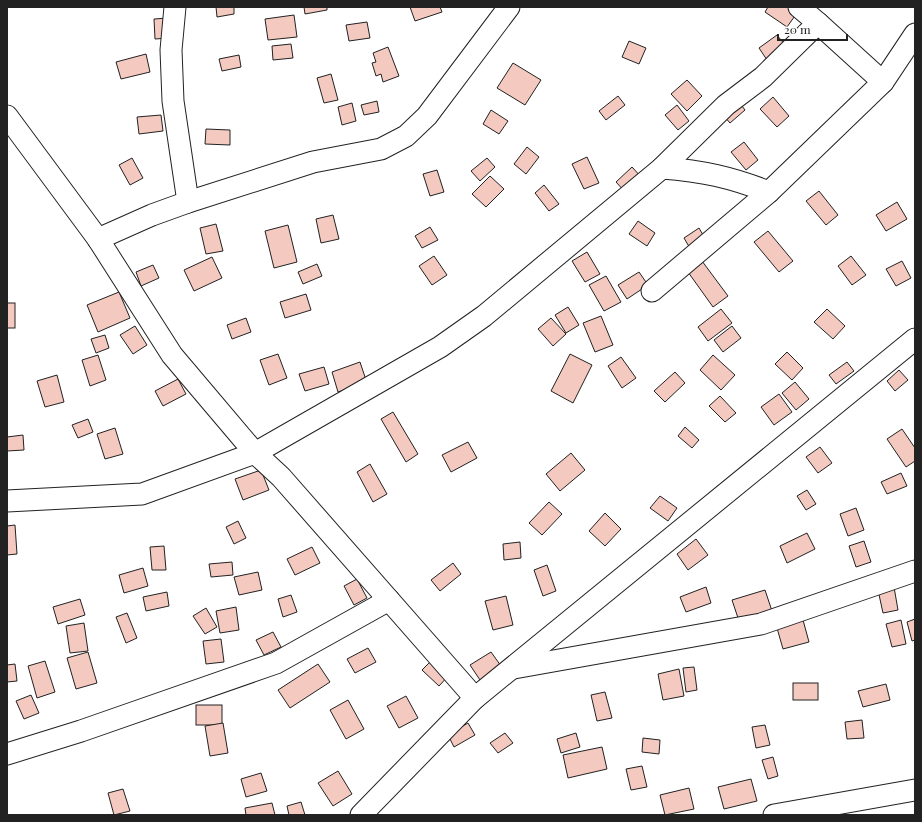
<svg xmlns="http://www.w3.org/2000/svg" width="922" height="822" viewBox="0 0 922 822" font-family="'Playfair Display',serif">
<style>
.building{fill:#f3c9c0;stroke:#222}
.lines{fill:none;stroke-linecap:round;stroke-linejoin:round}
.street-casing{stroke:#222;stroke-width:23}
.street{stroke:#fff;stroke-width:21}
</style>
<rect width="100%" height="100%" fill="#fff"/>
<g class="building">
<path d="M216,7H234V14L217,17Z"/>
<path d="M304,7H327V10L305,14Z"/>
<path d="M410,7H440L442,12L415,21Z"/>
<path d="M768,7H789L797,13L787,27L765,12Z"/>
<path d="M294,15L297,37L268,40L265,19Z"/>
<path d="M168,18L169,38L155,39L154,19Z"/>
<path d="M367,22L370,38L349,41L346,25Z"/>
<path d="M777,35L789,50L769,63L759,48Z"/>
<path d="M629,41L646,48L639,64L622,57Z"/>
<path d="M291,44L293,58L273,60L272,46Z"/>
<path d="M388,47L399,76L383,82L381,74L376,76L372,63L376,62L373,53Z"/>
<path d="M146,54L150,72L121,79L116,62Z"/>
<path d="M239,55L241,67L222,71L219,59Z"/>
<path d="M513,63L541,80L525,105L497,88Z"/>
<path d="M331,74L338,100L324,103L317,78Z"/>
<path d="M687,80L702,96L687,111L671,94Z"/>
<path d="M618,96L625,105L606,120L599,111Z"/>
<path d="M773,97L789,116L777,127L760,109Z"/>
<path d="M377,101L379,112L364,115L361,105Z"/>
<path d="M739,102L745,110L730,123L723,115Z"/>
<path d="M352,103L356,121L342,125L338,107Z"/>
<path d="M677,105L689,121L678,130L665,115Z"/>
<path d="M491,110L508,121L499,134L483,124Z"/>
<path d="M161,115L163,131L139,134L137,117Z"/>
<path d="M206,129L230,130V145L205,144Z"/>
<path d="M744,142L758,160L746,170L731,152Z"/>
<path d="M527,147L539,157L526,174L514,164Z"/>
<path d="M587,157L599,183L584,189L572,164Z"/>
<path d="M132,158L143,178L130,185L119,165Z"/>
<path d="M487,158L495,167L480,181L471,171Z"/>
<path d="M632,167L642,178L626,193L616,182Z"/>
<path d="M437,170L444,192L430,196L423,174Z"/>
<path d="M490,176L504,189L486,207L472,194Z"/>
<path d="M544,185L559,204L549,211L535,193Z"/>
<path d="M819,191L838,215L826,225L806,201Z"/>
<path d="M897,202L907,219L886,231L876,215Z"/>
<path d="M333,215L339,239L321,243L316,219Z"/>
<path d="M638,221L655,233L647,246L629,234Z"/>
<path d="M216,224L223,251L206,254L200,228Z"/>
<path d="M288,225L297,262L274,268L265,231Z"/>
<path d="M430,227L438,240L422,248L415,236Z"/>
<path d="M699,228L706,240L691,250L684,238Z"/>
<path d="M768,231L793,261L779,272L754,242Z"/>
<path d="M587,252L600,274L585,282L572,261Z"/>
<path d="M434,256L447,275L432,285L419,266Z"/>
<path d="M851,256L866,275L852,285L838,266Z"/>
<path d="M212,257L222,278L194,291L184,270Z"/>
<path d="M702,261L728,296L713,307L688,272Z"/>
<path d="M902,261L911,278L896,286L886,269Z"/>
<path d="M317,264L322,276L303,284L298,272Z"/>
<path d="M153,265L159,278L141,286L136,272Z"/>
<path d="M639,272L648,285L627,299L618,285Z"/>
<path d="M606,276L621,302L604,311L589,285Z"/>
<path d="M119,292L130,318L98,332L87,305Z"/>
<path d="M306,294L311,310L285,318L280,302Z"/>
<rect x="7" y="303" width="8" height="25"/>
<path d="M568,307L579,325L566,333L555,315Z"/>
<path d="M721,309L732,323L708,341L698,327Z"/>
<path d="M827,309L845,326L833,339L814,322Z"/>
<path d="M601,316L613,345L595,352L583,323Z"/>
<path d="M246,318L251,332L232,339L227,325Z"/>
<path d="M551,318L566,334L553,346L538,329Z"/>
<path d="M135,326L147,345L133,354L120,335Z"/>
<path d="M732,326L741,338L723,352L714,340Z"/>
<path d="M105,335L109,348L96,353L91,339Z"/>
<path d="M787,352L803,368L792,380L775,364Z"/>
<path d="M278,354L287,378L269,385L260,360Z"/>
<path d="M570,354L592,365L573,403L551,391Z"/>
<path d="M98,355L106,380L90,386L82,360Z"/>
<path d="M713,355L735,375L721,390L700,370Z"/>
<path d="M621,357L636,378L622,388L608,366Z"/>
<path d="M360,362L367,383L338,392L332,372Z"/>
<path d="M847,362L854,371L836,384L829,375Z"/>
<path d="M324,367L329,384L305,391L299,374Z"/>
<path d="M899,370L908,380L895,391L887,381Z"/>
<path d="M675,372L685,383L665,402L654,391Z"/>
<path d="M57,375L64,402L45,407L37,381Z"/>
<path d="M178,379L186,394L163,406L155,391Z"/>
<path d="M795,382L809,399L796,410L782,393Z"/>
<path d="M779,394L792,412L774,425L761,407Z"/>
<path d="M720,396L736,413L725,422L709,406Z"/>
<path d="M393,412L418,454L406,462L381,419Z"/>
<path d="M88,419L93,432L78,438L72,425Z"/>
<path d="M685,427L699,440L692,448L678,436Z"/>
<path d="M115,428L123,454L105,459L97,434Z"/>
<path d="M902,429L915,448V461L906,467L887,439Z"/>
<path d="M23,435L24,450L7,451V437Z"/>
<path d="M468,442L477,458L451,472L442,455Z"/>
<path d="M820,447L832,463L818,473L806,457Z"/>
<path d="M571,453L585,470L560,491L546,474Z"/>
<path d="M370,464L387,494L373,502L357,472Z"/>
<path d="M261,470L269,490L243,500L235,479Z"/>
<path d="M901,473L907,486L887,494L881,482Z"/>
<path d="M807,490L816,504L806,510L797,496Z"/>
<path d="M660,496L677,508L668,521L650,508Z"/>
<path d="M549,502L562,514L542,535L529,523Z"/>
<path d="M856,508L864,530L848,536L840,514Z"/>
<path d="M605,513L621,529L605,546L589,531Z"/>
<path d="M238,521L246,538L234,544L226,527Z"/>
<path d="M15,525L17,554L7,555V526Z"/>
<path d="M807,533L815,549L787,563L780,546Z"/>
<path d="M696,539L708,555L688,570L677,554Z"/>
<path d="M864,541L871,562L856,567L849,546Z"/>
<path d="M520,542L521,558L504,560L503,544Z"/>
<path d="M164,546L166,570H152L150,547Z"/>
<path d="M312,547L320,563L295,575L287,559Z"/>
<path d="M232,562L233,575L211,577L209,564Z"/>
<path d="M453,563L461,574L440,591L431,580Z"/>
<path d="M547,565L556,591L543,596L534,570Z"/>
<path d="M143,568L148,586L124,593L119,575Z"/>
<path d="M258,572L262,590L239,595L234,577Z"/>
<path d="M357,579L367,598L354,605L344,586Z"/>
<path d="M706,587L711,603L686,612L680,597Z"/>
<path d="M894,587L898,610L883,613L878,590Z"/>
<path d="M765,590L772,611L739,621L732,600Z"/>
<path d="M167,592L169,606L146,611L143,597Z"/>
<path d="M291,595L297,612L283,617L278,599Z"/>
<path d="M506,596L513,625L493,630L485,601Z"/>
<path d="M80,599L85,615L58,624L53,607Z"/>
<path d="M236,607L239,630L220,633L216,611Z"/>
<path d="M206,608L217,627L205,634L193,616Z"/>
<path d="M127,613L137,638L126,643L116,617Z"/>
<path d="M915,619V640L912,641L907,622Z"/>
<path d="M803,620L809,642L783,649L777,628Z"/>
<path d="M901,620L906,644L892,647L886,624Z"/>
<path d="M84,623L88,651L70,653L66,626Z"/>
<path d="M273,632L281,647L264,655L256,640Z"/>
<path d="M221,639L224,662L206,664L203,641Z"/>
<path d="M368,648L376,662L355,673L347,659Z"/>
<path d="M88,652L97,683L76,689L67,658Z"/>
<path d="M491,652L501,666L480,680L470,665Z"/>
<path d="M434,658L451,673L439,686L422,670Z"/>
<path d="M45,661L55,692L37,698L28,666Z"/>
<path d="M15,664L17,681L7,682V665Z"/>
<path d="M318,664L330,682L290,708L278,690Z"/>
<path d="M694,667L697,690L686,692L683,668Z"/>
<path d="M679,669L684,696L663,700L658,674Z"/>
<rect x="793" y="683" width="25" height="17"/>
<path d="M886,684L890,700L863,707L858,691Z"/>
<path d="M605,692L612,718L597,721L591,695Z"/>
<path d="M31,695L39,713L24,719L16,701Z"/>
<path d="M406,696L418,718L399,728L387,706Z"/>
<path d="M348,700L364,729L346,739L330,710Z"/>
<rect x="196" y="705" width="26" height="20"/>
<path d="M862,720L864,738L847,739L845,722Z"/>
<path d="M223,723L228,753L210,756L205,726Z"/>
<path d="M468,723L475,735L454,747L448,735Z"/>
<path d="M765,725L770,745L756,748L752,727Z"/>
<path d="M505,733L513,743L498,753L490,743Z"/>
<path d="M576,733L580,747L561,753L557,739Z"/>
<path d="M643,738L660,740L659,754L642,752Z"/>
<path d="M602,747L607,769L568,778L563,755Z"/>
<path d="M773,757L778,776L768,779L762,760Z"/>
<path d="M642,766L647,787L631,790L626,769Z"/>
<path d="M338,771L352,794L333,806L318,783Z"/>
<path d="M261,773L267,791L246,797L241,779Z"/>
<path d="M751,779L757,801L724,809L718,787Z"/>
<path d="M689,788L694,809L665,815L660,795Z"/>
<path d="M123,789L130,811L114,815L108,793Z"/>
<path d="M301,802L305,815H289L287,806Z"/>
<path d="M272,803L275,815H246L245,808Z"/>
</g>
<g class="lines">
<g class="street-casing">
<g id="street">
<path d="M175,7L171,50L173,101L188,202"/>
<path d="M799,7L818,23"/>
<path d="M7,116L98,239L172,355L255,453L281,477L475,698"/>
<path d="M662,168C703,171 730,177 769,192"/>
<path d="M98,239L152,215L188,202L313,162L381,149L406,136L427,116L509,7"/>
<path d="M652,291L769,192L883,82L915,34"/>
<path d="M7,501L142,494L255,453L440,347L484,316L662,168L726,105L763,77L818,23L883,82"/>
<path d="M514,668L761,624L915,571"/>
<path d="M7,754L81,731L276,663L389,600"/>
<path d="M361,815L475,698L915,339"/>
<path d="M774,815L915,790"/>
</g>
</g>
<use href="#street" class="street"/>
</g>
<rect width="922" height="822" fill="none" stroke="#222222" stroke-width="16"/>
<path d="M778 34v6h69v-6" fill="none" stroke="#222222" stroke-width="2"/>
<text x="784" y="34" font-size="12" fill="#222222" stroke="#ffffff" stroke-width="3" paint-order="stroke">20 m</text>
</svg>
